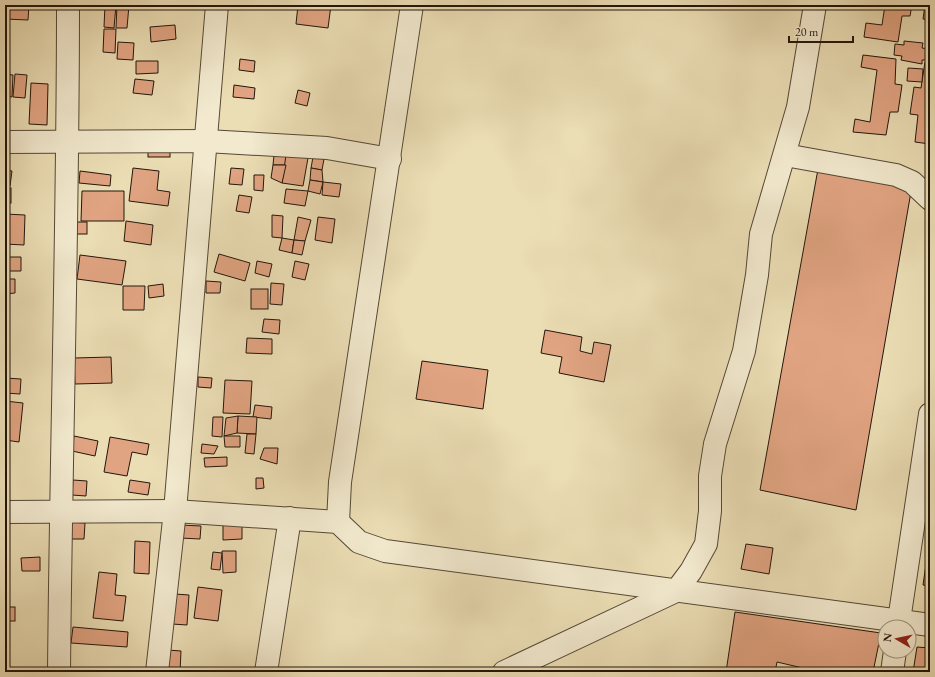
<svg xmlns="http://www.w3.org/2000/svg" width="935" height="677" viewBox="0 0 935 677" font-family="'EB Garamond',serif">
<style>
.building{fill:#e1a482;stroke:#23160b}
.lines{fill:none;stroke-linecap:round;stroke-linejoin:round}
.minor-casing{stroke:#554835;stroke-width:24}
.minor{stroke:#f2e9ce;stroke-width:22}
</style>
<rect width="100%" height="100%" fill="#ebddb4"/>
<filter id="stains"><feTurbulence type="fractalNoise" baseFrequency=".005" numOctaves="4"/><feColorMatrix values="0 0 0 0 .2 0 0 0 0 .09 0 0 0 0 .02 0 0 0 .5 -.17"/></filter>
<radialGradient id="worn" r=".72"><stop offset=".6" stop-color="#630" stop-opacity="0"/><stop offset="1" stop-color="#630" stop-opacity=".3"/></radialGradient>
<g class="building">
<path d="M5,5H29L28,20L5,19Z"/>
<path d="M105,5H116L114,28L104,27Z"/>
<path d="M117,5H129L127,28H116Z"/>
<path d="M298,5H331L328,28L296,24Z"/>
<path d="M885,5H912L910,16H902L898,42L864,37L866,23L882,25Z"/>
<path d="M925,5H930V20L923,19Z"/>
<path d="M175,25L176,39L151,42L150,27Z"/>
<path d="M104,29H116L115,53L103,52Z"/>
<path d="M904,41L923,43L922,48L930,49L929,60H922V64L901,60L902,56L894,55L895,44L904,45Z"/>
<path d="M118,42L134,43L133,60L117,59Z"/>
<path d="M863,55L896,59L895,84L902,85L898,112H890L886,135L853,132L855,119L870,122L877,70L861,67Z"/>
<path d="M240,59L255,61L254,72L239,70Z"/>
<path d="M136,61H158V73L136,74Z"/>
<path d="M925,62L930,63V144L915,142L918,115L910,114L914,87L921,88Z"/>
<path d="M908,68L923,69L922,82L907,81Z"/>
<path d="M5,74L13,75L12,97L5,96Z"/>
<path d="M15,74L27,75L25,98L13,97Z"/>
<path d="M135,79L154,81L152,95L133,93Z"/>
<path d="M31,83L48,84L47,125L29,124Z"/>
<path d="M234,85L255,88L254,99L233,97Z"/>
<path d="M298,90L310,93L307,106L295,103Z"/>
<rect x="148" y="146" width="22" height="11"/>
<path d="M274,155H286V165H273Z"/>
<path d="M286,155L308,158L303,186L282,183Z"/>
<path d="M313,157L324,159L322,170L311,168Z"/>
<path d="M273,165H286L282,183L271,178Z"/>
<path d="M133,168L159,171L157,190L170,192L168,206L129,201Z"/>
<path d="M231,168L244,169L242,185L229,184Z"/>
<path d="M311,168L322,170L323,182L310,180Z"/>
<path d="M818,169L912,186L856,510L760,490Z"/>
<path d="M5,170L12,171L10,186H5Z"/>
<path d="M80,171L111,175L110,186L79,183Z"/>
<path d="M254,175H264L263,191L254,190Z"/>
<path d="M310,180L323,182L320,194L308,191Z"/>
<path d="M323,182L341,184L339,197L322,195Z"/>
<rect x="5" y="188" width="6" height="15"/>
<path d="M286,189L308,191L305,206L284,203Z"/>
<path d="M82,191H124V221H81Z"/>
<path d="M239,195L252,197L249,213L236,211Z"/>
<path d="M5,214L25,215L24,245L5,244Z"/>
<path d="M272,215L283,216L282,238L272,237Z"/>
<path d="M298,217L311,220L305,241L294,240Z"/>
<path d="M318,217L335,219L332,243L315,240Z"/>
<path d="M126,221L153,225L151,245L124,241Z"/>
<rect x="72" y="222" width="15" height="12"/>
<path d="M282,238L294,240L292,253L279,250Z"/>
<path d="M294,240L305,241L302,255L292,253Z"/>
<path d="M219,254L250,263L245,281L214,272Z"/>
<path d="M80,255L126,261L122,285L77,279Z"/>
<path d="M9,257H21V271H8Z"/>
<path d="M257,261L272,264L269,277L255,273Z"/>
<path d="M295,261L309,264L305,280L292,277Z"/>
<path d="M5,279H15V293L5,294Z"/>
<path d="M206,281L221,282L220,293H206Z"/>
<path d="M271,283L284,284L282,305L270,304Z"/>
<path d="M163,284L164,296L149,298L148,286Z"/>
<path d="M123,286H145L144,310H123Z"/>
<rect x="251" y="289" width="17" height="20"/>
<path d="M264,319L280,320L279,334L262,332Z"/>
<path d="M545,330L582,337L580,351L592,354L594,342L611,345L604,382L559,373L562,357L541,353Z"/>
<path d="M247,338L272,339V354L246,353Z"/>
<path d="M111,357L112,383L75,384L74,358Z"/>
<path d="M422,361L488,370L483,409L416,399Z"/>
<path d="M198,377L212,378L211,388L198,387Z"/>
<path d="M5,378L21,379L20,394L5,393Z"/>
<path d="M225,380L252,381L250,414L223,413Z"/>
<path d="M5,401L23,403L19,442L5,440Z"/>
<path d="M255,405L272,407L271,419L253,417Z"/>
<path d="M238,416L257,417L256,434L237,433Z"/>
<path d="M238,416L237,433L224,436L226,418Z"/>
<path d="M213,417H223L222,437L212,436Z"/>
<path d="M247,434H256L254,454L245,453Z"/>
<path d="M74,436L98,441L95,456L72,451Z"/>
<path d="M224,436H240V447H225Z"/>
<path d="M110,437L149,444L147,455L132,452L127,476L104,472Z"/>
<path d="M202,444L218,446L214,454L201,453Z"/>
<path d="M264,448H278L277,464L260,459Z"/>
<path d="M227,457V466L205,467L204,458Z"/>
<path d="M256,478H263L264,488L256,489Z"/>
<path d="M73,480L87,481L86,496L72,495Z"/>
<path d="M130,480L150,483L148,495L128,492Z"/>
<path d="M70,522L85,523L84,539H69Z"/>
<path d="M181,525L201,526L200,539L180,538Z"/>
<path d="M223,525H242V539L223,540Z"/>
<path d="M930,537V586L923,585Z"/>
<path d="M135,541L150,542L149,574L134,573Z"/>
<path d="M746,544L773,548L769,574L741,569Z"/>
<path d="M222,551H236V572L223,573Z"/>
<path d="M213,552L222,553L220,570L211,569Z"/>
<path d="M40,557V571H22L21,558Z"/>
<path d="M99,572L117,574L115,595L126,596L123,621L93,618Z"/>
<path d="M198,587L222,590L218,621L194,618Z"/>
<path d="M175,594L189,595L187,625L172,624Z"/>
<rect x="5" y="607" width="10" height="14"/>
<path d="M735,612L881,633L873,672H820L777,662L775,672H726Z"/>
<path d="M73,627L128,632L127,647L71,643Z"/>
<path d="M917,647L930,648V672H913Z"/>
<path d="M168,650L181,651L180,672H166Z"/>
</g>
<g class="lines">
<g class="minor-casing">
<g id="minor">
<path d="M5,142L206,141L327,148L390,159"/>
<path d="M785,155L896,175L912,182L930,199"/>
<path d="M5,512L175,511L338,522L359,542L385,551L930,625"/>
<path d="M338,522L340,482L412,5"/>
<path d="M898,627L930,414"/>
<path d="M59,672C61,450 68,227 68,5"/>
<path d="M157,672L175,511L217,5"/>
<path d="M266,672L290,518"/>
<path d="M504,672L676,591L691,571L706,544L710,511V476L715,444L744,351L757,275L761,234L798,107L815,5"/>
<path d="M892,672L895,651"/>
</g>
</g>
<use href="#minor" class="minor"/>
</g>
<rect width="935" height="677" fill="none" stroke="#ebddb4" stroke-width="20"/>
<rect x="6" y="6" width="923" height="665" fill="none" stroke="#23160b" stroke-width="2"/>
<rect x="10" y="10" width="915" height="657" fill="none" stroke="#23160b"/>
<g transform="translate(897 639) rotate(279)"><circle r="19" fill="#f2e9ce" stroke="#9f9580"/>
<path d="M0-3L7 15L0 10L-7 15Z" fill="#8f2418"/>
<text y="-6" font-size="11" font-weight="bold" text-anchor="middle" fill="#23160b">N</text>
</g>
<path d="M789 36v6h64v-6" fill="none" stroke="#23160b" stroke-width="2"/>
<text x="795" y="36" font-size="12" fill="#23160b" stroke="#f2e9ce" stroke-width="3" paint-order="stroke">20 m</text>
<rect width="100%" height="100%" filter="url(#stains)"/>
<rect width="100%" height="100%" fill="url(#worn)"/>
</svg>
